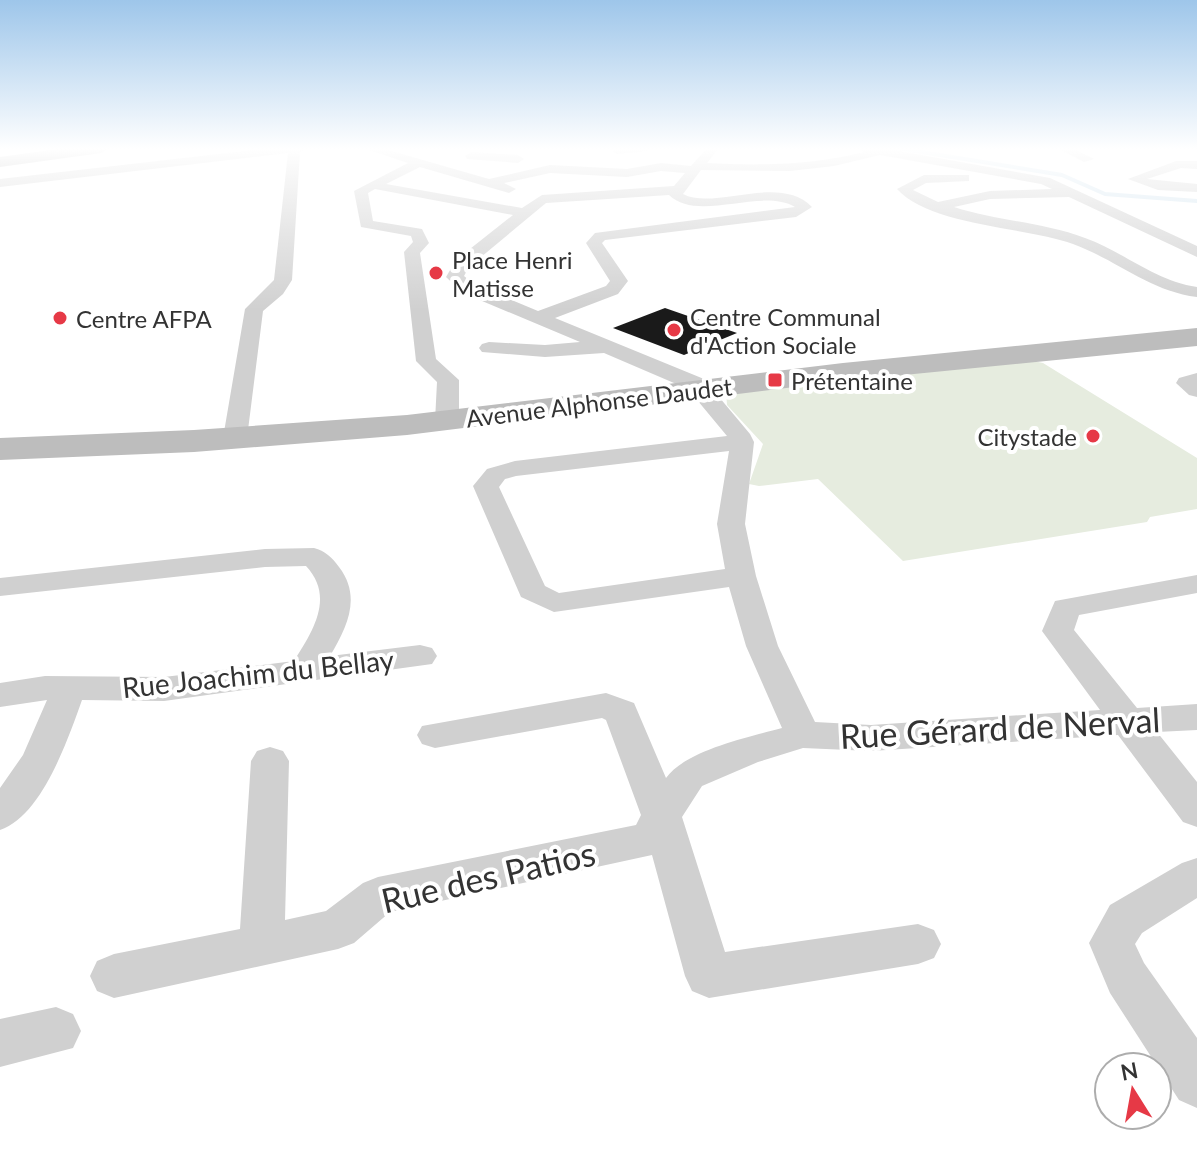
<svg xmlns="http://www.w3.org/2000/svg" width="1197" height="1155" viewBox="0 0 1197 1155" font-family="Lato,sans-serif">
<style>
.green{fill:#e6ecdf}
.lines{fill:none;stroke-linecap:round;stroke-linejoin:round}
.stream{stroke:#cfe2ee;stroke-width:4}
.building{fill:#1a1a1a}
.street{fill:#d0d0d0;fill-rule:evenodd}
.secondary{fill:#bdbdbd;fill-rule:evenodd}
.primary{fill:#ababab;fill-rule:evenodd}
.poi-dot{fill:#e63946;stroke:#fff;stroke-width:3}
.labels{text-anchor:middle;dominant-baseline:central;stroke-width:8;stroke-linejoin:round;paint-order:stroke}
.far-poi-label{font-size:24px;fill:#333;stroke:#fff;text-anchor:start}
.far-street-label{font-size:24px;fill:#333;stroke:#fff}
.street-label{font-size:28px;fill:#333;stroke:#fff}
.near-street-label{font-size:34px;fill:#333;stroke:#fff}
</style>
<rect width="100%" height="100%" fill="#fff"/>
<path class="green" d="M1023,359L1043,363L1197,458V509L1150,517L1147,522L903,561L818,479L759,486L749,484L763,444L727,405L726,391Z"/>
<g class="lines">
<path class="stream" d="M897,148L1062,175L1105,194L1197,201"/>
</g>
<path class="building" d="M665,308L737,333L684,355L613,328Z"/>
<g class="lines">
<g class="street">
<path d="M272,148H307L300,152L292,280L283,294L263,311L247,438L243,443H227L223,438L245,309L274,280L288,153L0,187V179Z"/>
<path d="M363,148H381L489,179L550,165L627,169L661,163L691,166L707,148H719L707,163C760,166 813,165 864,152L858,148H882L1050,178L1197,246V257L1069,197L990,199L954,207C997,221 1043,222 1085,238C1124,252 1155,281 1197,287V297C1149,291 1117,260 1073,244C1027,227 930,226 897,189L924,175H969V181L926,183L913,190L938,202L990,191L1052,189L1041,184L880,155L834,166L790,171L701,170L683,194C714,211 779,173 812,207L796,217L605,240L602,243L628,281L618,294L555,318L704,379L750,434L754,442L745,524L756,576L778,646L815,722L871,725L1100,710L1042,631L1055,601L1197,575V593L1079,615L1074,630L1137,708L1197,704V730L1157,732L1197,782V827L1183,822L1118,735L871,751L803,748L758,762L702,786L682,817L725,952L918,924L934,930L941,944L934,958L918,964L709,998L692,991L685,976L652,855L390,912L354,943L338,949L114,998L97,991L90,976L97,961L114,954L240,929L251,761L257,751L270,747L283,751L289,761L285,920L326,911L363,883L378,877L636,825L641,815L606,720L602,718L435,748L422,744L417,735L422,726L606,693L634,703L666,778C686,750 749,737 782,728L746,646L729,587L554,612L521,597L473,486L487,469L515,461L727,436L688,389L604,353L545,357L482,352L479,348L482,344L489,342L545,345L580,342L463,293L446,277L456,260L513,215L375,189L368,193L373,221L422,229L429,243L420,253L436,359L459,380V421L455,426H439L435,421L437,382L416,361L404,252L413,242L411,236L361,227L354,191L408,163ZM420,167L509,193L516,189L504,183L550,173L627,177L661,171L685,173L674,186L542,195L522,208L386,184ZM669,195C698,223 760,187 795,207L595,233L586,243L610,281L606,286L538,311L475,285L464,276L469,267L546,203ZM729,451L717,524L725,569L559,593L545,586L499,487L505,479L516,476Z"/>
<path d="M613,148H653L647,151L617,154L613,152Z"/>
<path d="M1057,148H1072L1094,159L1084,162Z"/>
<path d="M471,152L518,155L524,159L518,163L467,159L465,156Z"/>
<path d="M1176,161H1197V169L1181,168L1147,179L1197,184V192L1158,190L1128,179Z"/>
<path d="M1197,373V397L1189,395L1176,383L1179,378Z"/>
<path d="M314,548C325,551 332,557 339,567C362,597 347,627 330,656L420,645L432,648L437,656L432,664L164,701L82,700C68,739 42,816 0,830V788L23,755L47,700L0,707V683L45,676L164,677L294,661C313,631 335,597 306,566L265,567L0,596V578L265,549Z"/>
<path d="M1197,858V898L1142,933L1135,944L1144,963L1197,1038V1108L1179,1100L1110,993L1089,943L1110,905L1182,863Z"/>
<path d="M56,1007L73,1014L81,1031L73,1048L0,1067V1019Z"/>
</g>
<path class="secondary" d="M1197,328V346L843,381L407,435L194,452L0,460V438L194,430L407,415L843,363Z"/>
<path class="primary" d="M65,148H110L101,153L0,167V157Z"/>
</g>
<linearGradient id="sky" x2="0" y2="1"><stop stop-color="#9ec6ea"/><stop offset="0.48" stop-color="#fff"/><stop offset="1" stop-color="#fff" stop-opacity="0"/></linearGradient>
<rect width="1197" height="310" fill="url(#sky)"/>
<g class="poi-dot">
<circle cx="436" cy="273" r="8"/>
<circle cx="60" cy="318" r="8"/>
<circle cx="674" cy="330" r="8"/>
<rect x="767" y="372" width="16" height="16" rx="4"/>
<circle cx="1093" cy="436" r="8"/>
</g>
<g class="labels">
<g class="far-poi-label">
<text x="452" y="259">Place Henri<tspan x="452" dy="28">Matisse</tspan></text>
<text x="690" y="316">Centre Communal<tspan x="690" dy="28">d'Action Sociale</tspan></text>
<text x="76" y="318">Centre AFPA</text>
<text x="791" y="380">Prétentaine</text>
<text x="1077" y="436" text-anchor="end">Citystade</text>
</g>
<g class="far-street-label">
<text transform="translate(599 402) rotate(-7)">Avenue Alphonse Daudet</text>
</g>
<g class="street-label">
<text transform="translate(258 673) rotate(-6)">Rue Joachim du Bellay</text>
</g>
<g class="near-street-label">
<text transform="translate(1000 727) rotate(-3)">Rue Gérard de Nerval</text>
<text transform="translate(488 876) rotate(-13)">Rue des Patios</text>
</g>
</g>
<g transform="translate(1133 1091) rotate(349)"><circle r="38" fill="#ffffff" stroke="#adadad" stroke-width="2"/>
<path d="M0-6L14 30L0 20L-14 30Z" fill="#e63946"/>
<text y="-12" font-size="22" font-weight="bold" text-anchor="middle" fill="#333333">N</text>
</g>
</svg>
